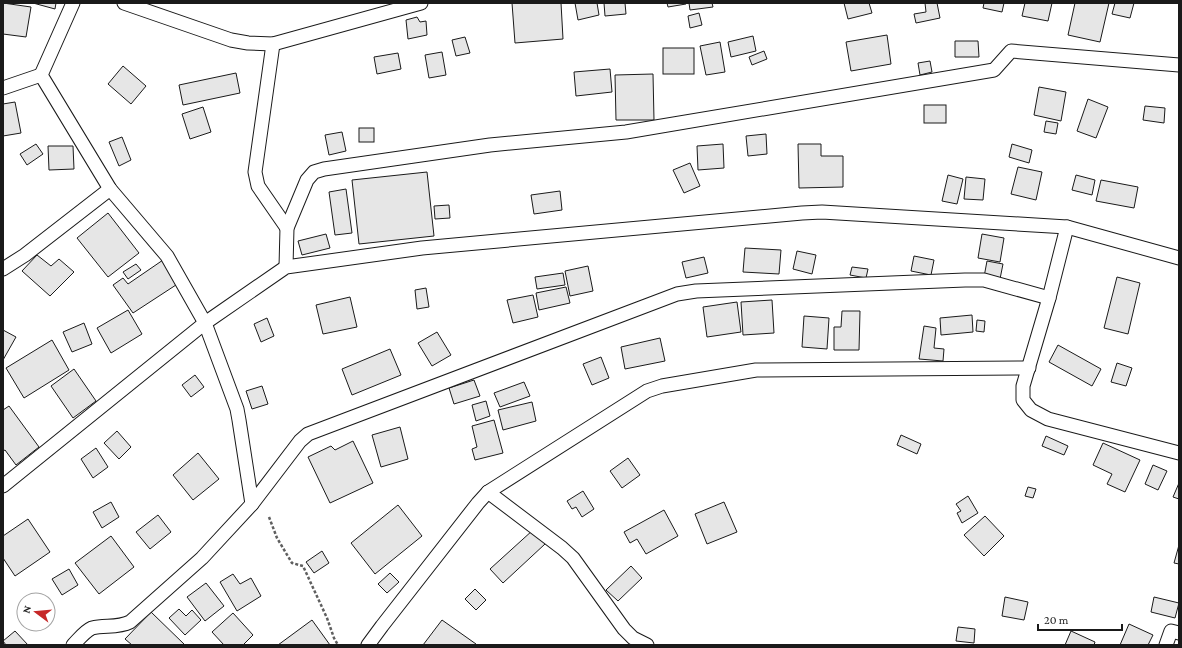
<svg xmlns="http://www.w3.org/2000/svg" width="1182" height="648" viewBox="0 0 1182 648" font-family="'Crimson Pro',serif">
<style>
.building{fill:#e6e6e6;stroke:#1a1a1a}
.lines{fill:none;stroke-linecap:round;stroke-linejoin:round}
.service-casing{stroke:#1a1a1a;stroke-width:15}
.path{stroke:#5f5f5f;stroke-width:2.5;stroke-dasharray:3 2;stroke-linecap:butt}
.service{stroke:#fff;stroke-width:13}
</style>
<rect width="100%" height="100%" fill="#fff"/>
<g class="building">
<path d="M3,3L31,7L26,37L3,34Z"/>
<path d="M33,3H56L55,9Z"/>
<path d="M512,3H561L563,39L515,43Z"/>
<path d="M575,3H597L599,15L578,20Z"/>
<path d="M604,3H625L626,14L605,16Z"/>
<path d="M667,3H686V4L668,7Z"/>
<path d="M689,3H712L713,7L690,10Z"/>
<path d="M844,3H869L872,13L848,19Z"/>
<path d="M925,3H937L940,18L916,23L914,14L926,12Z"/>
<path d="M984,3H1004L1002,12L983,8Z"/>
<path d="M1025,3H1052L1048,21L1022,16Z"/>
<path d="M1075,3H1109L1100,42L1068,35Z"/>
<path d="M1115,3H1134L1130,18L1112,14Z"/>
<path d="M699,13L702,25L690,28L688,16Z"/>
<path d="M417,17L420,22L426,21L427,35L408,39L406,20Z"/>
<path d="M887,35L891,64L851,71L846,42Z"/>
<path d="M753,36L756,51L731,57L728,42Z"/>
<path d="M465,37L470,53L456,56L452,40Z"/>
<path d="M955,41H978L979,57H955Z"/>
<path d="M720,42L725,72L706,75L700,46Z"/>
<rect x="663" y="48" width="31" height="26"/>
<path d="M764,51L767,59L752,65L749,57Z"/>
<path d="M442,52L446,75L429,78L425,55Z"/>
<path d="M398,53L401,69L377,74L374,57Z"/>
<path d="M930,61L932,72L920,75L918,63Z"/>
<path d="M123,66L146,86L131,104L108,84Z"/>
<path d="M610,69L612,92L576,96L574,72Z"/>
<path d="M236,73L240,93L183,105L179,85Z"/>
<path d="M653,74L654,120H616L615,75Z"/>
<path d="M1039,87L1066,92L1061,121L1034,115Z"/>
<path d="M1088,99L1108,107L1096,138L1077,131Z"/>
<path d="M15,102L21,133L3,136V104Z"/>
<rect x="924" y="105" width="22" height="18"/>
<path d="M1145,106L1165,108L1164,123L1143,120Z"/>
<path d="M203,107L211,132L190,139L182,114Z"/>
<path d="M1046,121L1058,123L1056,134L1044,132Z"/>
<rect x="359" y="128" width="15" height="14"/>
<path d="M342,132L346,151L329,155L325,135Z"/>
<path d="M766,134L767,154L748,156L746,136Z"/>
<path d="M122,137L131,160L119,166L109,142Z"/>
<path d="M36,144L43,154L27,165L20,154Z"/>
<path d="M723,144L724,168L698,170L697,146Z"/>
<path d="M798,144H821V156H843V187L799,188Z"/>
<path d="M1012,144L1032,150L1029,163L1009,157Z"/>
<path d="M48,146H73L74,169L49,170Z"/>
<path d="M690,163L700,186L684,193L673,170Z"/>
<path d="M1018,167L1042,172L1036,200L1011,194Z"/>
<path d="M427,172L434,236L359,244L352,180Z"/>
<path d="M948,175L963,179L957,204L942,201Z"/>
<path d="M1076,175L1095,180L1092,195L1072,190Z"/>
<path d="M966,177L985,179L983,200L964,199Z"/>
<path d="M1101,180L1138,187L1134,208L1096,201Z"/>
<path d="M346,189L352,233L335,235L329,192Z"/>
<path d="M560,191L562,210L534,214L531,195Z"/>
<path d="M449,205L450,218L435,219L434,206Z"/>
<path d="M108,213L139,253L108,277L77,238Z"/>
<path d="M326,234L330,248L302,255L298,241Z"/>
<path d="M982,234L1004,238L1000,262L978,258Z"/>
<path d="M745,248L781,250L779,274L743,272Z"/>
<path d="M797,251L816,255L812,274L793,269Z"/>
<path d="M37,255L51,266L59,259L74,272L50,296L22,271Z"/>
<path d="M914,256L934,260L931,275L911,271Z"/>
<path d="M704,257L708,273L686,278L682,262Z"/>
<path d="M163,260L179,283L133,313L113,285L123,278L128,284Z"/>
<path d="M987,261L1003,264L1000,279L984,277Z"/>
<path d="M136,264L141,270L128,279L123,272Z"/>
<path d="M588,266L593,291L570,296L565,271Z"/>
<path d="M852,267L868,269L866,278L850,275Z"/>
<path d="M563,273L565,285L537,289L535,277Z"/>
<path d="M1117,277L1140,283L1128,334L1104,328Z"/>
<path d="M566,287L570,303L539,310L536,293Z"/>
<path d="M426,288L429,307L417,309L415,290Z"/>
<path d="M533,295L538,317L513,323L507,300Z"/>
<path d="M350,297L357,327L323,334L316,305Z"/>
<path d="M772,300L774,333L743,335L741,302Z"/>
<path d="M737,302L741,332L707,337L703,307Z"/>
<path d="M128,310L142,334L111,353L97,328Z"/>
<path d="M842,311H860L859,350H834V327H841Z"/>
<path d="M972,315L973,332L941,335L940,318Z"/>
<path d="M804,316L829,318L827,349L802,347Z"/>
<path d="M267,318L274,336L261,342L254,324Z"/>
<path d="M977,320L985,321L984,332L976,331Z"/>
<path d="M84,323L92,344L72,352L63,332Z"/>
<path d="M924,326L936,328L934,348L944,349L943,361L919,359Z"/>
<path d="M3,330L16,337L3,360Z"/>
<path d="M437,332L451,355L432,366L418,343Z"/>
<path d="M660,338L665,361L625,369L621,347Z"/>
<path d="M52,340L69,370L24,398L6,368Z"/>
<path d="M1058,345L1101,369L1092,386L1049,362Z"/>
<path d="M390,349L401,375L352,395L342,369Z"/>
<path d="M601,357L609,378L592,385L583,364Z"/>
<path d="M1117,363L1132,368L1126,386L1111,382Z"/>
<path d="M74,369L96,401L73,418L51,386Z"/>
<path d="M195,375L204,387L191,397L182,385Z"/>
<path d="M474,380L480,396L454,404L449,388Z"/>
<path d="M524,382L530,396L500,407L494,393Z"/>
<path d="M262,386L268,404L252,409L246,391Z"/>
<path d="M486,401L490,416L476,421L472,405Z"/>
<path d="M532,402L536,421L503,430L498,410Z"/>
<path d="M9,406L39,447L16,465L5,450L3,451V410Z"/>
<path d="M494,420L503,453L475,460L472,449L477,447L472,426Z"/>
<path d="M400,427L408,459L381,467L372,435Z"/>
<path d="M117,431L131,447L119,459L104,443Z"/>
<path d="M901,435L921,444L917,454L897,445Z"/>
<path d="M1046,436L1068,446L1064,455L1042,446Z"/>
<path d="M353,441L373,483L330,503L308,457L331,446L335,450Z"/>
<path d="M1103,443L1140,460L1125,492L1107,484L1112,474L1093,465Z"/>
<path d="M96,448L108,467L93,478L81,459Z"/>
<path d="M198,453L219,479L193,500L173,475Z"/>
<path d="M628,458L640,475L622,488L610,471Z"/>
<path d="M1153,465L1167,471L1158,490L1145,484Z"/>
<path d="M1179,483V499L1173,497Z"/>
<path d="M1028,487L1036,489L1033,498L1025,496Z"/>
<path d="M583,491L594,509L582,517L576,507L572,509L567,501Z"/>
<path d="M968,496L978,513L962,523L957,513L961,511L956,504Z"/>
<path d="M111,502L119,517L102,528L93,512Z"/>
<path d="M724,502L737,532L707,544L695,514Z"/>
<path d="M398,505L422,536L375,574L351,543Z"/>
<path d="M664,510L678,536L646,554L637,539L630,543L624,532Z"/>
<path d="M158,515L171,532L150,549L136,532Z"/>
<path d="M985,516L1004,536L984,556L964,535Z"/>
<path d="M28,519L50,552L15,576L3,558V536Z"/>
<path d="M533,530L545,544L503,583L490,569Z"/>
<path d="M111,536L134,567L99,594L75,563Z"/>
<path d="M1179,545V564L1174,563Z"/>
<path d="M322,551L329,563L314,573L306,562Z"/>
<path d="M631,566L642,578L618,601L606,590Z"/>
<path d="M69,569L78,585L62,595L52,579Z"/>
<path d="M390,573L399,582L387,593L378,584Z"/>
<path d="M233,574L240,584L251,578L261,596L237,611L220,582Z"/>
<path d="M206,583L224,606L205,621L187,597Z"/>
<path d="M475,589L486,600L476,610L465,599Z"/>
<path d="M1005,597L1028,602L1024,620L1002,616Z"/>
<path d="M1154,597L1179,603L1175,618L1151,612Z"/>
<path d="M179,609L186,616L192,610L201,620L185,635L169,618Z"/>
<path d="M151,612L185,645H132L125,639Z"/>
<path d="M233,613L253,635L243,645H224L212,632Z"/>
<path d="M312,620L330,645H278Z"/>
<path d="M442,620L476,644L475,645H423Z"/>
<path d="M1129,624L1153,635L1148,645H1120Z"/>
<path d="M958,627L975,629L974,643L956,641Z"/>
<path d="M15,631L28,645H6L3,641Z"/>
<path d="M1071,631L1095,642L1094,645H1065Z"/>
</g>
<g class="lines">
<g class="service-casing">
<g id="service">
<path d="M73,3L41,75L110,189L167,256L205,323L237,409L239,420L252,504"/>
<path d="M124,3L231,40L248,43L273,44L421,3"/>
<path d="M273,44L255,172L258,186L287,228"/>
<path d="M3,88L41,75"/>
<path d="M1067,227L1049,298L1023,386V400L1031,410L1048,419L1179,453"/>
<path d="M286,267L287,228L307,180L314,172L324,169L490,145L626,132L994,70L1011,51L1179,65"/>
<path d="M3,269L25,255L110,189"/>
<path d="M3,486L205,323L286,267L422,248L802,213L822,212L1067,227L1179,258"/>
<path d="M488,492L562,548L573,558L624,629L633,638L647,645"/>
<path d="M73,645C79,639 85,631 92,628C105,625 118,628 130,622L202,558L252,504L300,441L308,434L677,294L696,291L965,280H984L1049,298"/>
<path d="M368,645L382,626L478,503L488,492L647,391L662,386L756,370L1029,368"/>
<path d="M1166,645L1171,631L1179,633"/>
</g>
</g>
<path class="path" d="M269,517L277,538L292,563L303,566L327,618L334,638L338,645"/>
<use href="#service" class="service"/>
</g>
<rect width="1182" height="648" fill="none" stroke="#1a1a1a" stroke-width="8"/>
<g transform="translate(36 612) rotate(286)"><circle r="19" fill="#ffffff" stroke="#a3a3a3"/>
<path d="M0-3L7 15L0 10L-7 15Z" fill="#c62828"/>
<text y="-6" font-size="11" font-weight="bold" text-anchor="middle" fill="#1a1a1a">N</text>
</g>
<path d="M1038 624v6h84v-6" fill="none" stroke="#1a1a1a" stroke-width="2"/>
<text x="1044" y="624" font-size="12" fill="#1a1a1a" stroke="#ffffff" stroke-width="3" paint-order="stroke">20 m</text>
</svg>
